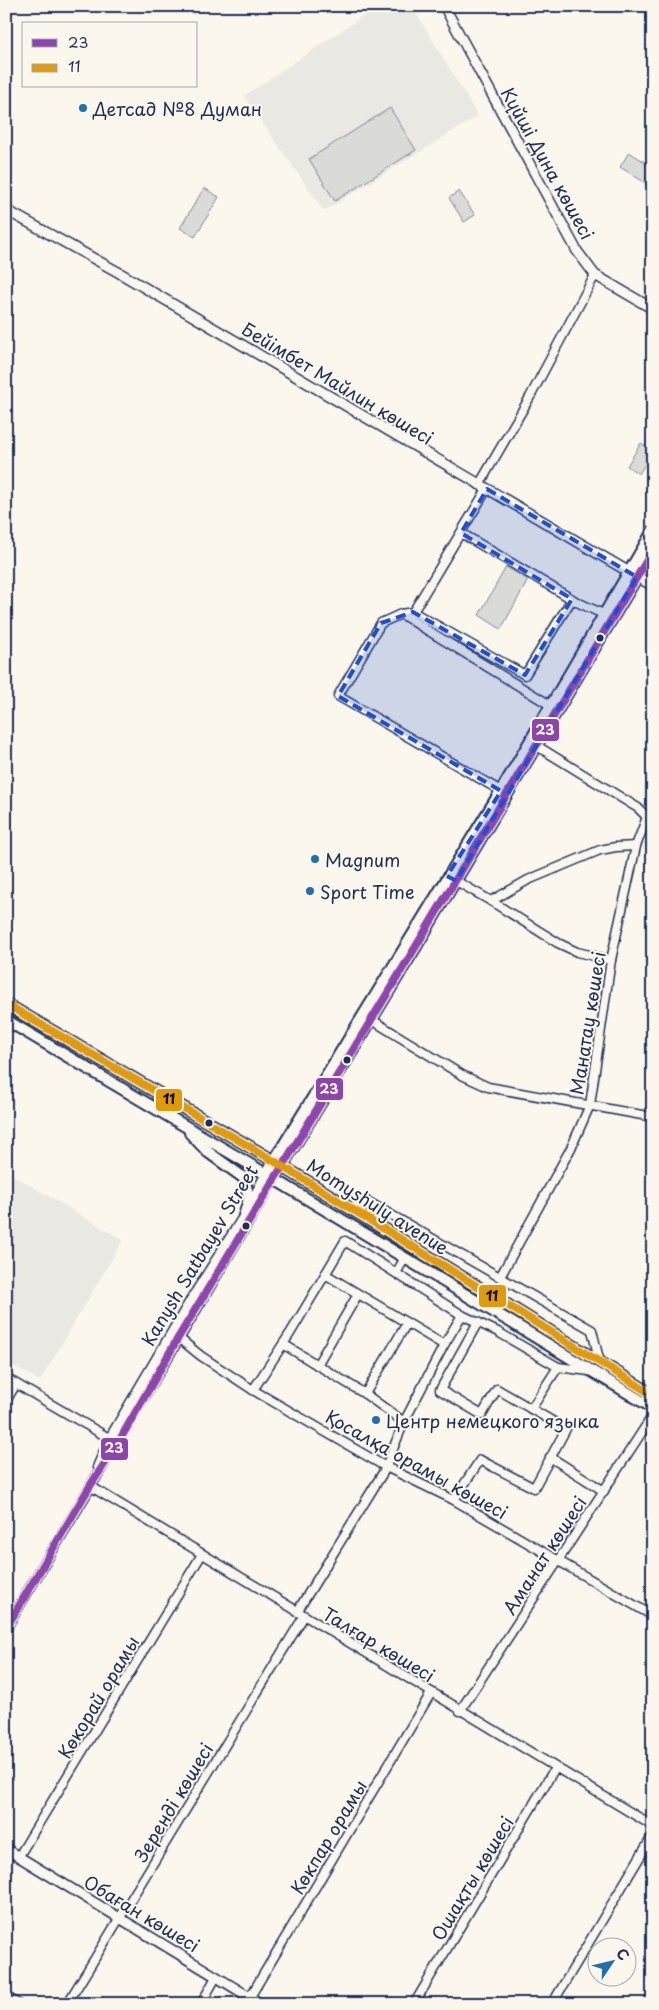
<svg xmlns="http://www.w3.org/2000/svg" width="659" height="2010" viewBox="0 0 659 2010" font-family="'Playpen Sans',sans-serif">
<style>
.built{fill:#eae8e2}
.green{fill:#dadad7;stroke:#7a849a}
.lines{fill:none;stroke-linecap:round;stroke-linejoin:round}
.minor-casing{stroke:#1b2f5e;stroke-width:11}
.tertiary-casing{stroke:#1b2f5e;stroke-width:12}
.secondary-casing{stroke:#1b2f5e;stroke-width:14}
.minor{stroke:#fbf7ec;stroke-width:8}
.tertiary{stroke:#fbf7ec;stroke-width:9}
.secondary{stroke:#fbf7ec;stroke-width:10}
.bus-1-casing{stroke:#fbf7ec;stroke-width:11}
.bus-2-casing{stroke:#fbf7ec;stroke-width:11}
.bus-1{stroke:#8e44ad;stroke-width:8}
.bus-2{stroke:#e19a09;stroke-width:8}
.marked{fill:#1d4ed8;fill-opacity:0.2;stroke:#1d4ed8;stroke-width:4;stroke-dasharray:10 6;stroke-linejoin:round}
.poi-dot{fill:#1f6fb2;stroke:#fbf7ec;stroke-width:2}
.bus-dot{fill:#1b2f5e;stroke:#fbf7ec;stroke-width:2}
.labels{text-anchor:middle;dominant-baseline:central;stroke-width:4;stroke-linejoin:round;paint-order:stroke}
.poi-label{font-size:18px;fill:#1b2f5e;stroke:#fbf7ec;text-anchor:start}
.street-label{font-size:18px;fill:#1b2f5e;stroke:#fbf7ec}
.line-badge{stroke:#fbf7ec;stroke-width:2}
.badge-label{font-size:14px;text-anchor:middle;font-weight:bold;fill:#fff}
.pale-badge-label{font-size:14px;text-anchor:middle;font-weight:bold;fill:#111}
</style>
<rect width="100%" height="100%" fill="#fbf7ec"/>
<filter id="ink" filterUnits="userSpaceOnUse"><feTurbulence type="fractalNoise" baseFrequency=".02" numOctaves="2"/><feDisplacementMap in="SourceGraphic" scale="10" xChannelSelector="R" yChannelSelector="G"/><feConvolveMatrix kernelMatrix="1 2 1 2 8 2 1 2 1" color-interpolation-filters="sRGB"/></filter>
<g filter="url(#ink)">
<g class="built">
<path d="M378,6H412L478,116L324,211L244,96Z"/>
<path d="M6,1171L123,1240L40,1381L6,1361Z"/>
</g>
<g class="green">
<path d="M390,108L416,150L335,201L309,159Z"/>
<path d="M629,152L653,167V179L649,185L620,167Z"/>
<path d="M204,188L219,197L195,237L180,228Z"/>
<path d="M459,191L475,215L464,222L449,198Z"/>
<path d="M641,443L653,451L639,474L627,466Z"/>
<path d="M506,567L528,580L501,629L479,615Z"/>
</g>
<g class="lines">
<g class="minor-casing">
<g id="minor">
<path d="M479,485L530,397L595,275"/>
<path d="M487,489L413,612L401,614L381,623L338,696L501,791"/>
<path d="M461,533L577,602L603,614"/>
<path d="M413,612L525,675L572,599"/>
<path d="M401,614L555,708"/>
<path d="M537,746L638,808L647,817L653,818"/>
<path d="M451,878L491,901L528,880L600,850L616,847L636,846"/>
<path d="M491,901L558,943L577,952L611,960"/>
<path d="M372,1020L462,1075L488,1087L653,1117"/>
<path d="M351,1208L367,1201L592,1330L600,1363"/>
<path d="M396,1273L405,1258"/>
<path d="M325,1274L444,1345"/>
<path d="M500,1277L571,1148L590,1105L611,960L636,846L647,817"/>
<path d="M175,1335L201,1356L253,1390L386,1467L454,1500L653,1616"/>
<path d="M283,1344L365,1394L404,1422"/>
<path d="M317,1365L358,1294"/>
<path d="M6,1378L114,1441"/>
<path d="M253,1390L291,1332L345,1241L462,1315L498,1332L558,1367L589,1371"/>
<path d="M365,1394L407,1323"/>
<path d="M6,1401L16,1384"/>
<path d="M531,1409L558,1367"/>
<path d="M550,1457L604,1491"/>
<path d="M90,1486L653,1826"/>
<path d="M454,1500L480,1460L534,1488L566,1429L497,1389L482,1415L440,1390L478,1322"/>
<path d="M297,1612L384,1471L404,1422L444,1345L462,1315"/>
<path d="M460,1711L653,1415"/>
<path d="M19,1856L202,1554"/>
<path d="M6,1996L18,2004"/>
<path d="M250,1997L431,1693"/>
<path d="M67,2004L304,1616"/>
<path d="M201,2004L216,1977"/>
<path d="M414,2004L555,1768"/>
<path d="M552,2004L653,1835"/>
</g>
</g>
<g class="tertiary-casing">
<g id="tertiary">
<path d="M444,6L577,251L595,275L653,309"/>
<path d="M6,210L118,272L653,586"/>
<path d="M98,1466L110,1438L191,1300L244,1216L266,1174"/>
<path d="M6,1628L274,1179"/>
<path d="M6,1849L261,2004"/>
</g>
</g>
<g class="secondary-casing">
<g id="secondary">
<path d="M6,1004L274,1161L653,1395"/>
<path d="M6,1020L266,1174L653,1408"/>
<path d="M190,1133L208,1152L244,1178L249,1198L244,1216"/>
<path d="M266,1174L501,791L653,531"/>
<path d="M274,1179L415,948L653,550"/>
</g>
</g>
<use href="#minor" class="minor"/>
<use href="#tertiary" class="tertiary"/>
<use href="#secondary" class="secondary"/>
<g class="bus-1-casing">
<path id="bus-1" d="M6,1628L90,1486L118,1443L178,1338L415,948L653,550"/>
</g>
<g class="bus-2-casing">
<path id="bus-2" d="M6,1004L274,1161L653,1395"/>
</g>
<use href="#bus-1" class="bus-1"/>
<use href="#bus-2" class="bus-2"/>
</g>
</g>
<path class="marked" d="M487,489L637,577L456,881L447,876L501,791L338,696L381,623L413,612L525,675L572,599L461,533Z"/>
<g class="poi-dot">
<circle cx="83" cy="108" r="5"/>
<circle cx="315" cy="859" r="5"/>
<circle cx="310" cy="891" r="5"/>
<circle cx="376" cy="1420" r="5"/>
</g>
<g class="bus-dot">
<circle cx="600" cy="638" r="4.5"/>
<circle cx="347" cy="1060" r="4.5"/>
<circle cx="209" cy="1123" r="4.5"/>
<circle cx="246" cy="1226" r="4.5"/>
</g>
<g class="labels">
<g class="poi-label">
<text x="93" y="108">Детсад №8 Думан</text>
<text x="325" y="859">Magnum</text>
<text x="320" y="891">Sport Time</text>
<text x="386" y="1420">Центр немецкого языка</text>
</g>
<g class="street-label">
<text transform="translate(548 163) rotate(61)">Күйші Дина көшесі</text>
<text transform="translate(338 383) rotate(31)">Бейімбет Майлин көшесі</text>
<text transform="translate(587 1023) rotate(-81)">Манатау көшесі</text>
<text transform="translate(378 1206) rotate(32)">Momyshuly avenue</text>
<text transform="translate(199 1255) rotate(-59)">Kanysh Satbayev Street</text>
<text transform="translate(417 1464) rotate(29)">Қосалқа орамы көшесі</text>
<text transform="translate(544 1555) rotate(-57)">Аманат көшесі</text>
<text transform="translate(379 1644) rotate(31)">Талғар көшесі</text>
<text transform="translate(98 1697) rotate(-59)">Көкорай орамы</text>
<text transform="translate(173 1802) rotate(-59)">Зеренді көшесі</text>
<text transform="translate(328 1837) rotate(-59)">Көкпар орамы</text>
<text transform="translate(472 1878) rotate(-59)">Ошақты көшесі</text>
<text transform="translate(142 1913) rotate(31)">Обаған көшесі</text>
</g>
</g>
<g class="line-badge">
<rect x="531" y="718" width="29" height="24" rx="5" fill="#8e44ad"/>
<rect x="315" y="1077" width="29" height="24" rx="5" fill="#8e44ad"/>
<rect x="155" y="1088" width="28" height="24" rx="5" fill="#e19a09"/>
<rect x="478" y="1284" width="29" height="24" rx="5" fill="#e19a09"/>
<rect x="100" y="1437" width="29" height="24" rx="5" fill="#8e44ad"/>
</g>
<g class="badge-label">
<text x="545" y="735">23</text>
<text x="329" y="1094">23</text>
<text x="114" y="1453">23</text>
</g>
<g class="pale-badge-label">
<text x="169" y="1104">11</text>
<text x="492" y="1301">11</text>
</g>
<rect width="659" height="2010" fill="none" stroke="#fbf7ec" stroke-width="25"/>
<rect x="12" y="12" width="634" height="1985" fill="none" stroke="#1b2f5e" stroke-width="2" filter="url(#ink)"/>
<rect x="22" y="22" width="175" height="65" fill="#fbf7ec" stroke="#a1a7b3"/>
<rect x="32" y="39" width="25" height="8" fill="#8e44ad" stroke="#a1a7b3"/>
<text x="68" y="48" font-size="15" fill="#1b2f5e">23</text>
<rect x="32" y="64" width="25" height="8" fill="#e19a09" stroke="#a1a7b3"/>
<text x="68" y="72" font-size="15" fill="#1b2f5e">11</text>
<g transform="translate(612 1962) rotate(55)"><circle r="24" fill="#fbf7ec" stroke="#a1a7b3"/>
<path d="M0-4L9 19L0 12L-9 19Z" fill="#1f6fb2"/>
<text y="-8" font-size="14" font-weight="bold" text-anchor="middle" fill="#1b2f5e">С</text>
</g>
</svg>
